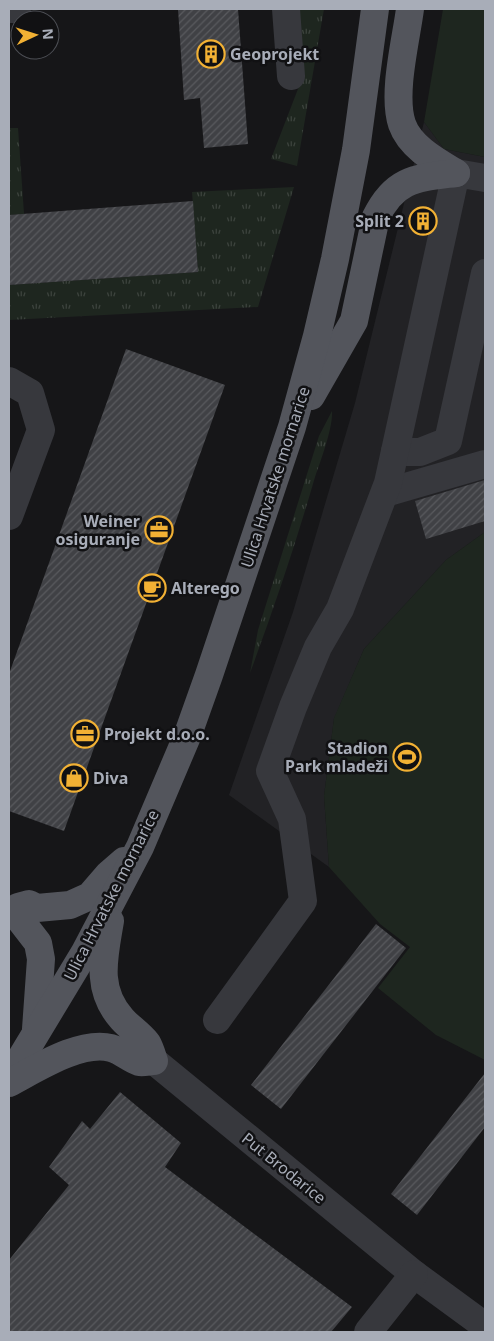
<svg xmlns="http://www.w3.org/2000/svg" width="494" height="1341" viewBox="0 0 494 1341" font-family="'Noto Sans',sans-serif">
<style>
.built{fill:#222225}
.grass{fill:url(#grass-tufts)}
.garden{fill:#1e261f}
.building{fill:url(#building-hatch)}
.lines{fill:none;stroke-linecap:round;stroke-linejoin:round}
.minor{stroke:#37383d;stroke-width:28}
.major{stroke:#53555c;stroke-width:28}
.labels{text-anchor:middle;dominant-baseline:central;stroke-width:5;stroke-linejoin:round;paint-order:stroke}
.poi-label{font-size:16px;font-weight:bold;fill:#a8adb8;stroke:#111113;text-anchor:start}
.street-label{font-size:16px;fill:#a8adb8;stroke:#111113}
</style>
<defs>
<pattern id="grass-tufts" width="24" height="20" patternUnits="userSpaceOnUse" patternTransform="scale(1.25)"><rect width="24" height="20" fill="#1e261f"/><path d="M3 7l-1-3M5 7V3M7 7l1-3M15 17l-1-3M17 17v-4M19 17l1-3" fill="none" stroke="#3c433d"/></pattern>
<pattern id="building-hatch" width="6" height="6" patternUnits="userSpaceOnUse" patternTransform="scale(1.25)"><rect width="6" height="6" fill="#404145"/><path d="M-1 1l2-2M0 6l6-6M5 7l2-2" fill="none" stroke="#595a5e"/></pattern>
</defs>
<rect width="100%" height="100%" fill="#161618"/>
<path class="built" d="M424,122L444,149L485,157V532L446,560L364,649L334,719L324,796L329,867L229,795L293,612L355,403Z"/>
<g class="grass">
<path d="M299,9H324L297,166L271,159L303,76Z"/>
<path d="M9,128H18L24,214L9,215Z"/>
<path d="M294,187L258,307L9,320V285L198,272L192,192Z"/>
<path d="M332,411C333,428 321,460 315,477C296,543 274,608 250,673L258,630L319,436Z"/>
</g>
<g class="garden">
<path d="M443,9H485V157L444,149L424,122Z"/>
<path d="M485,532V1060L436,1035L378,988L410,947L380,924L329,867L324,796L334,718L364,649L446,560Z"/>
</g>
<g class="building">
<path d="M178,9H238L248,144L204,148L200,98L184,100Z"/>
<path d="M193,201L198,272L9,285V215Z"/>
<path d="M126,349L225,385L64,831L9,811V674Z"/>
<path d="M485,480V521L426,539L415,501Z"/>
<path d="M376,924L406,948L281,1109L251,1085Z"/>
<path d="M485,1073V1127L417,1215L391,1194Z"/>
<path d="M120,1092L181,1143L165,1167L352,1307L331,1332H9V1260L69,1185L49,1167L82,1121L90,1129Z"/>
</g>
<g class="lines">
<g class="minor">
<path d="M9,9H17"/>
<path d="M286,9L291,76"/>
<path d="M9,381L30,393L41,430L9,516"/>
<path d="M395,452H420L448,441L485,273"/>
<path d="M385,493L485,464"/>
<path d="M217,1020L303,901L292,819L270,771L293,707L318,647L340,609L388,483L456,173L485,178"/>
<path d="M154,1061L414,1274L485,1326"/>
<path d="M368,1332L414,1274"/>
</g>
<g class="major">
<path d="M410,9C406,40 392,94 402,124C410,147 436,161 456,173"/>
<path d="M311,396L354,321L376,217C395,178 417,178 456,173"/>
<path d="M36,1029L41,959L38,943L21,921L18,907L29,904L37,908L70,905L90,896L109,874L124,861"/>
<path d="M9,1078L85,952L140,847L188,734L209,675L292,427L317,336L335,259L356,150L375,9"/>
<path d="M9,1083C36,1069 80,1040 111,1048C122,1051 130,1059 139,1062C143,1063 150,1061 154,1061C152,1055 150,1048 147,1043C140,1034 129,1027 122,1019C95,989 104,957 110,921"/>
</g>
</g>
<defs>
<g id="building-ring" transform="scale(1.4375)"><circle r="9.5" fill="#111113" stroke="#f2b134" stroke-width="1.5"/><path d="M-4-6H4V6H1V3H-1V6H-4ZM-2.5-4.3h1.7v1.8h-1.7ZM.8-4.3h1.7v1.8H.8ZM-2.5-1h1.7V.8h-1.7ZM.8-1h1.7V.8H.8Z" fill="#f2b134"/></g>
<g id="office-ring" transform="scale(1.4375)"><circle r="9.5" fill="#111113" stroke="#f2b134" stroke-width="1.5"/><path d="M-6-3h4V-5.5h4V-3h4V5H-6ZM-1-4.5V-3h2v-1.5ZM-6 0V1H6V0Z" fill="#f2b134"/></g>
<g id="cafe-ring" transform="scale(1.4375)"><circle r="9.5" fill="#111113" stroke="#f2b134" stroke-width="1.5"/><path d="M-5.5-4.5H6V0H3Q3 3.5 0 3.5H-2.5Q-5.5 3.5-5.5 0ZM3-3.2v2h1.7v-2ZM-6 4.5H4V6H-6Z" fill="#f2b134"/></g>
<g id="stadium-ring" transform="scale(1.4375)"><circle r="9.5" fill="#111113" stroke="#f2b134" stroke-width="1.5"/><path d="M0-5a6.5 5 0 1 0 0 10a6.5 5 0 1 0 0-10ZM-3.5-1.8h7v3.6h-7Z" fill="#f2b134"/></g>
<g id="shop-ring" transform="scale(1.4375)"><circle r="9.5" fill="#111113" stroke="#f2b134" stroke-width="1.5"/><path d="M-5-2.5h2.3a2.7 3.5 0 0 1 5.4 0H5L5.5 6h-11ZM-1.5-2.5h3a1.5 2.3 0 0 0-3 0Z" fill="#f2b134"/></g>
</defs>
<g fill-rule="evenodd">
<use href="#building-ring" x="211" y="54"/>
<use href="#building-ring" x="423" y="221"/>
<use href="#office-ring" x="159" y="530"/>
<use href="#cafe-ring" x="152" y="588"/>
<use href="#office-ring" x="85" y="734"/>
<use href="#stadium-ring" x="407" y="757"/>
<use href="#shop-ring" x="74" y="778"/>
</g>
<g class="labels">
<g class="poi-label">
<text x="230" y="54">Geoprojekt</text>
<text x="404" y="221" text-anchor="end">Split 2</text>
<text x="140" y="521" text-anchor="end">Weiner<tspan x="140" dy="18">osiguranje</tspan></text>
<text x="171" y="588">Alterego</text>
<text x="104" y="734">Projekt d.o.o.</text>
<text x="388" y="748" text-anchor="end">Stadion<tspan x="388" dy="18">Park mladeži</tspan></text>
<text x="93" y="778">Diva</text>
</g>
<g class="street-label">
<text transform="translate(275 477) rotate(-72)">Ulica Hrvatske mornarice</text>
<text transform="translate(111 895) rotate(-63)">Ulica Hrvatske mornarice</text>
<text transform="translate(284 1168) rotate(39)">Put Brodarice</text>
</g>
</g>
<rect width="494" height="1341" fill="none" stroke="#a8adb8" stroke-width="20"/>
<g transform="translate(35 35) rotate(86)"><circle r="24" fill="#111113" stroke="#4d4f55"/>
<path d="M0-4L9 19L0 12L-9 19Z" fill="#f2b134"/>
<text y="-8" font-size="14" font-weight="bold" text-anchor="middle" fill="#a8adb8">N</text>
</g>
</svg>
